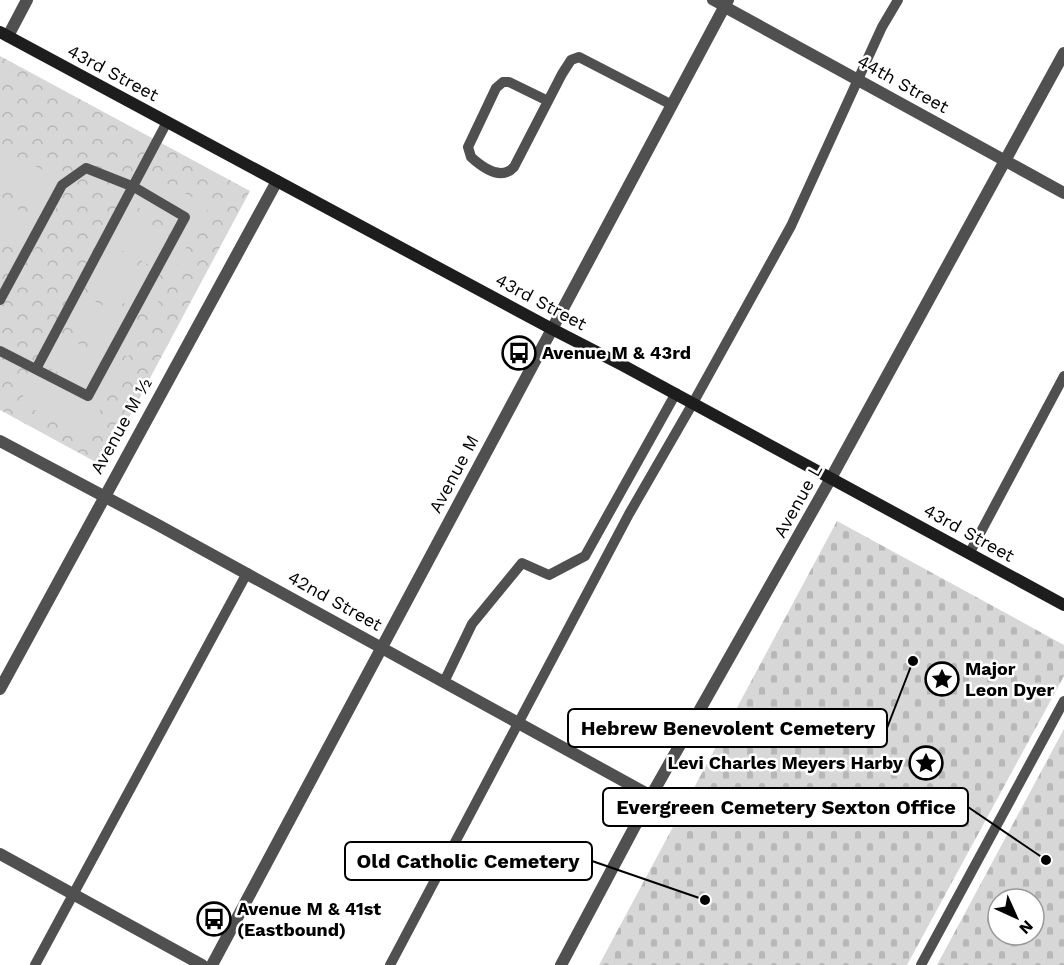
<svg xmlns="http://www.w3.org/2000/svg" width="1064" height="965" viewBox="0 0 1064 965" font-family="'Work Sans',sans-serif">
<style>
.cemetery{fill:url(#cemetery-stones);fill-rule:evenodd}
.park{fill:url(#park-crowns)}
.pitch{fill:#d7d7d7}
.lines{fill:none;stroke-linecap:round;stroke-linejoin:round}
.lane{stroke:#505050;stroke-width:10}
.street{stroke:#505050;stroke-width:12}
.secondary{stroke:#1d1d1d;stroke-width:12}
.labels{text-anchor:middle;stroke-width:5;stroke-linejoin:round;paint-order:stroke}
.street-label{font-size:18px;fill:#000;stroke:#fff}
.poi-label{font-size:18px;font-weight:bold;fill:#000;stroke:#fff;text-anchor:start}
.leader{fill:none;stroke:#000;stroke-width:2}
.callout-dot{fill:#000;stroke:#fff;stroke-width:2}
.callout{fill:#fff;stroke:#000;stroke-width:2}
.callout-label{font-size:20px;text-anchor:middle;font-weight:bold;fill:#000}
</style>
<defs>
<pattern id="cemetery-stones" width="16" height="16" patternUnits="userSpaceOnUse" patternTransform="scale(1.5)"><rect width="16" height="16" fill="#d7d7d7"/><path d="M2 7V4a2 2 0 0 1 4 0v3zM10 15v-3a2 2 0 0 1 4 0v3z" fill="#b7b7b7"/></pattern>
<pattern id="park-crowns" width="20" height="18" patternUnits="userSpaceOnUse" patternTransform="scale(1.5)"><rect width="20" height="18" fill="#d7d7d7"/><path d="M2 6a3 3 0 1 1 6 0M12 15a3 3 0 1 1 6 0" fill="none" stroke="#b7b7b7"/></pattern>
</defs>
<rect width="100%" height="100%" fill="#fff"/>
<!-- cemetery -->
<g class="cemetery">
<polygon points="837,521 1064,645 1064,676 907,965 599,965"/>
<path d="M 1064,729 L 1064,965 L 937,965 ZM 998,899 L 1034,899 L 1034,935 L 998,935 Z"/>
</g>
<!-- park -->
<polygon class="park" points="0,56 250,191 103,466 0,410"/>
<!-- pitch -->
<g class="pitch">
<polygon points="4,150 70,184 52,215 0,187 0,156"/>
<polygon points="143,171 209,206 193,237 128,202"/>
<polygon points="0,200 48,225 31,255 0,239"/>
<polygon points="121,211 187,246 171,277 106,242"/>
<polygon points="100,252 167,287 149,317 85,282"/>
<polygon points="79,293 144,327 128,357 62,322"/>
<polygon points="57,332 123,368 106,398 40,363"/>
<polygon points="35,373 101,408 84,437 20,402"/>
</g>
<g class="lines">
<!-- lane -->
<g class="lane">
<polyline points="712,0 725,7"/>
<path d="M 548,101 L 509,82 L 503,82 L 496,88 L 468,147 L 471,157 C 483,168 501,181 514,167 L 562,74 L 571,60 L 579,57 L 672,105"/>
<polyline points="0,300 62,185 86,168 134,187 185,217 88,396 0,351"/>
<polyline points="36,369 167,122"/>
<polyline points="969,554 1064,376"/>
<polyline points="444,682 472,624 522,563 549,575 585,556 676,393"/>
<polyline points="35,965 247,573"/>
<polyline points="390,965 629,514 693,403 791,226 882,27 898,0"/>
<polyline points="921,965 1064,701"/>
</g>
<!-- street -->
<g class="street">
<polyline points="725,7 1064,193"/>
<polyline points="8,36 27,0"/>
<polyline points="0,441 158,525 651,796"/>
<polyline points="0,689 277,181"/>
<polyline points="0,854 202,965"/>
<polyline points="212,965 728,0"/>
<polyline points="561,965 651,796 831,478 1064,53"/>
</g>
<!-- secondary -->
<polyline class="secondary" points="0,32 552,329 624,366 1064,605"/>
</g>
<!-- icons -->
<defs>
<symbol id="bus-ring" viewBox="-11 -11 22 22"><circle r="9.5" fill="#fff" stroke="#000" stroke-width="1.5"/><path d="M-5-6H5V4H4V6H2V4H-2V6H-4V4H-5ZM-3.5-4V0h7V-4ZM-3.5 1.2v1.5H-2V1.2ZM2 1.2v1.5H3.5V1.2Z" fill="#000"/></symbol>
<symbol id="sight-ring" viewBox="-11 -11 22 22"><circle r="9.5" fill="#fff" stroke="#000" stroke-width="1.5"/><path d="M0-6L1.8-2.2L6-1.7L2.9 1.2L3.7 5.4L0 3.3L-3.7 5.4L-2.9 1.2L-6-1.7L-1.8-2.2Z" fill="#000"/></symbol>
</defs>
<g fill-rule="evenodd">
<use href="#bus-ring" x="500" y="334" width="38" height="38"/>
<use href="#sight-ring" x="923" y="660" width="38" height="38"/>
<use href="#sight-ring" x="907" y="744" width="38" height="38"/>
<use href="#bus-ring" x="195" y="900" width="38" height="38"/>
</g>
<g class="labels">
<!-- street labels -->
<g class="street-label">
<text transform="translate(113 73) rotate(28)" y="6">43rd Street</text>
<text transform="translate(903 84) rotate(29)" y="6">44th Street</text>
<text transform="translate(541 302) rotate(28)" y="6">43rd Street</text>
<text transform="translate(121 426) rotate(-61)" y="6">Avenue M ½</text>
<text transform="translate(454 474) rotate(-62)" y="6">Avenue M</text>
<text transform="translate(798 501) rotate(-61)" y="6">Avenue L</text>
<text transform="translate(969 533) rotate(29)" y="6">43rd Street</text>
<text transform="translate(335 601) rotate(29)" y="6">42nd Street</text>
</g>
<!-- poi labels -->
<g class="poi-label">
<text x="542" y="359">Avenue M &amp; 43rd</text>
<text x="965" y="675">Major<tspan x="965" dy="21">Leon Dyer</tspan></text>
<text x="903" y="769" text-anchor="end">Levi Charles Meyers Harby</text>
<text x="237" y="915">Avenue M &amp; 41st<tspan x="237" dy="21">(Eastbound)</tspan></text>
</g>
</g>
<!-- callouts -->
<path class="leader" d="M913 661L887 728M1046 860L968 807M705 900L592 861"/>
<g class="callout-dot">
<circle cx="913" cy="661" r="6"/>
<circle cx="1046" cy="860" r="6"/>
<circle cx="705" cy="900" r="6"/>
</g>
<g class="callout">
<rect x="568" y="709" width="319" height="38" rx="6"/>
<rect x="603" y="788" width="365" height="38" rx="6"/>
<rect x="345" y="842" width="247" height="38" rx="6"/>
</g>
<g class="callout-label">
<text x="728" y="735">Hebrew Benevolent Cemetery</text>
<text x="786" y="814">Evergreen Cemetery Sexton Office</text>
<text x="468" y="868">Old Catholic Cemetery</text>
</g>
<!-- north arrow -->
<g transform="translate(1016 917) rotate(135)"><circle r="28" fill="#ffffff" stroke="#999999" stroke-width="1.5"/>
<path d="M0-4.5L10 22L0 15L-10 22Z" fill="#000000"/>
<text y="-9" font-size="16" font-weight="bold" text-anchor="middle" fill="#000000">N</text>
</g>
</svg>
